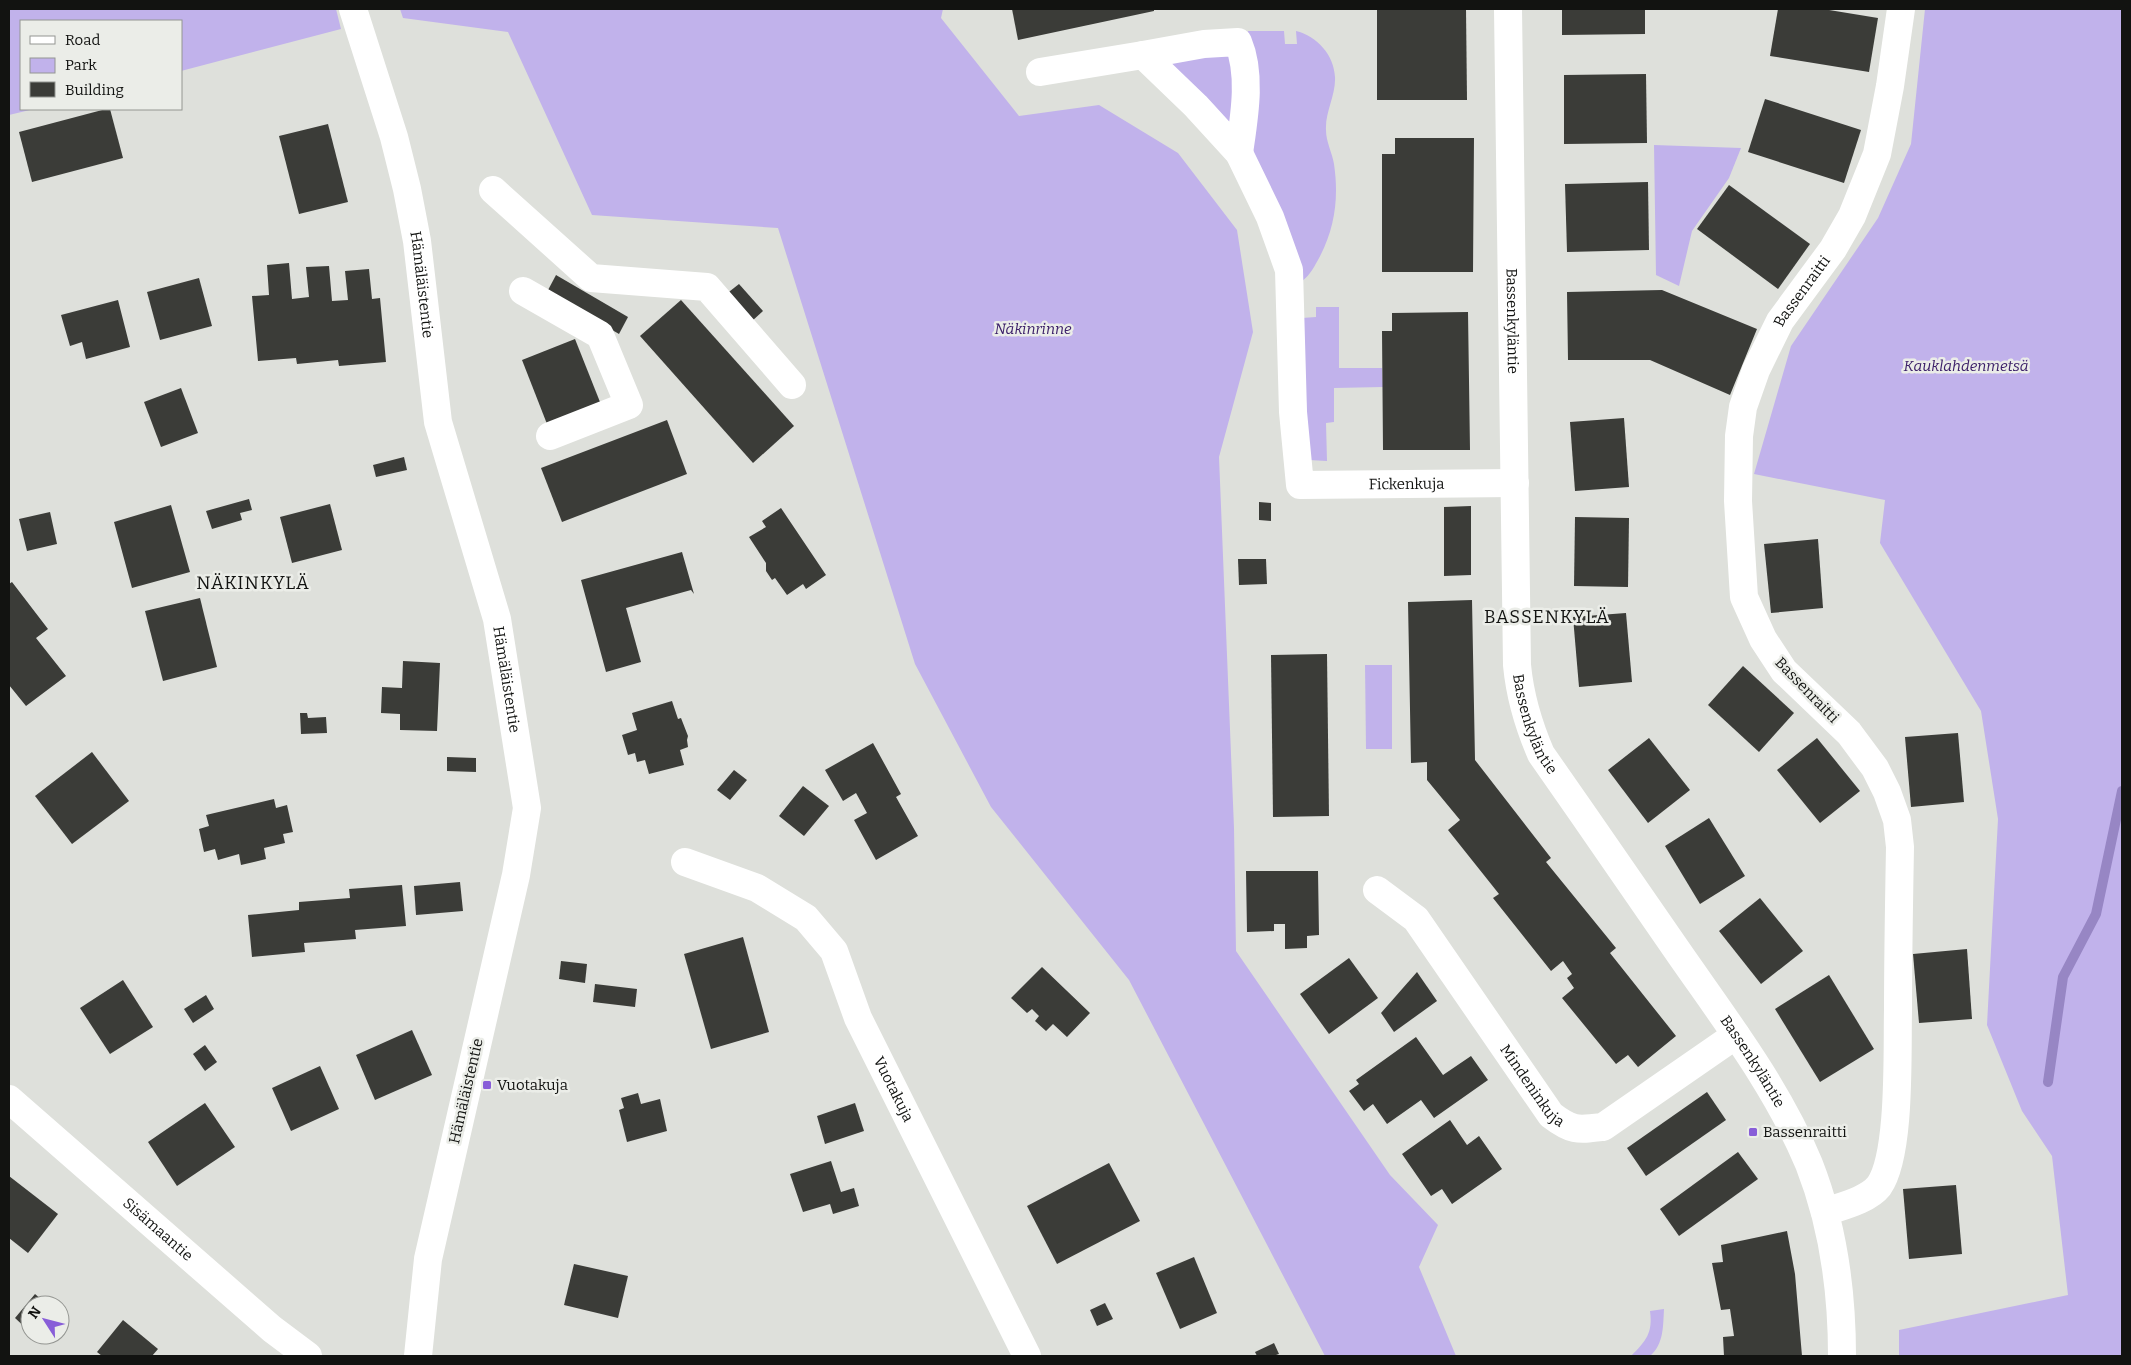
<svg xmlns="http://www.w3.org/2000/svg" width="2131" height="1365" viewBox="0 0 2131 1365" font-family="Bitter,serif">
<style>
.green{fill:#c1b2eb}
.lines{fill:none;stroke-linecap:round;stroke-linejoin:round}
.stream{stroke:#9786c4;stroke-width:10}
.building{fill:#3b3c38}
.minor{stroke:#fff;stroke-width:28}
.poi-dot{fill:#885ed8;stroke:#ebede8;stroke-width:2}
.labels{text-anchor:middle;stroke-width:5;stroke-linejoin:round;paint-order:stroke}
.street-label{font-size:15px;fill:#121311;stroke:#ebede8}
.park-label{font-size:15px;font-style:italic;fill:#3c2069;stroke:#ebede8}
.poi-label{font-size:15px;fill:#121311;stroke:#ebede8;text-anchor:start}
.quarter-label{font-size:18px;letter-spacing:1px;fill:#121311;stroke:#ebede8}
</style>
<rect width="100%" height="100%" fill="#dee0db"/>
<!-- green -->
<g class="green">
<polygon points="9,9 336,9 341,29 181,71 181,21 21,21 21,109 34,109 9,115"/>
<polygon points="400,9 943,9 941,18 1019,116 1099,105 1178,153 1237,230 1253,332 1219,457 1234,828 1236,951 1390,1175 1438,1225 1419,1267 1456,1356 1325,1356 1129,980 991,807 915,664 778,228 592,215 508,32 403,18"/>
<polygon points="1925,9 2122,9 2122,1356 1899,1356 1899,1330 2068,1295 2052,1156 2022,1111 1987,1025 1998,819 1981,711 1880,543 1885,500 1754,474 1791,346 1878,218 1911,144"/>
<path d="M 1248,31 L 1284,31 L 1285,44 L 1297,44 L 1296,31 C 1317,36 1334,55 1335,77 C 1336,95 1325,112 1326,130 C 1326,142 1332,152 1334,164 C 1339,198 1335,229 1318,260 C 1313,269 1308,278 1299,283 L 1251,156 Z"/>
<polygon points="1234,52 1233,121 1228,121 1167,61"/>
<polygon points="1654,145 1741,148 1729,178 1692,231 1679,286 1656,275"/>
<polygon points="1316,307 1339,307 1339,368 1382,368 1383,387 1334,388 1334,422 1326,423 1327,461 1309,460 1302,318 1316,317"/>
<polygon points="1365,665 1392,665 1392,749 1366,749"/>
<path d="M 1664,1309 C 1663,1326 1664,1344 1650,1356 L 1631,1356 C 1646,1341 1653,1333 1650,1311 Z"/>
</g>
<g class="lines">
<!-- stream -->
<polyline class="stream" points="2048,1082 2063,977 2096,914 2122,791"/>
</g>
<!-- building -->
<g class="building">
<polygon points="1012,9 1154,9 1154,11 1018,40"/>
<polygon points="1377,9 1466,9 1467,100 1377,100"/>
<polygon points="1562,9 1645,9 1645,34 1562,35"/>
<polygon points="1778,9 1823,9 1878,18 1869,72 1770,56"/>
<polygon points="1646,74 1647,143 1564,144 1564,75"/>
<polygon points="1765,99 1861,130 1844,183 1748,152"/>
<polygon points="106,109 110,109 123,158 32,182 19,132"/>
<polygon points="328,124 348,202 299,214 279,136"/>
<polygon points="1395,138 1474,138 1473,272 1382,272 1382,154 1395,154"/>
<polygon points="1648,182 1649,250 1567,252 1565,184"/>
<polygon points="1729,185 1810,244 1778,289 1697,229"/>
<polygon points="289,263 292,299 309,297 306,267 329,266 332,301 348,300 345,271 369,269 372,299 380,298 386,362 339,366 338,360 297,364 296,358 258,361 252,296 269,295 267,265"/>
<polygon points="556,275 628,317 619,334 547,292"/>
<polygon points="199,278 212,326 160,340 147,292"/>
<polygon points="739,284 763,311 751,322 725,295"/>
<polygon points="1662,290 1757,329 1730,395 1650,360 1568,360 1567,292"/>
<polygon points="118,300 130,347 86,359 82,342 70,346 61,315"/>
<polygon points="681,300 794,426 753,463 640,336"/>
<polygon points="1468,312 1470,450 1383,450 1382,331 1392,331 1392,313"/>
<polygon points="575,339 600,402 547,424 522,360"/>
<polygon points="181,388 198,433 161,447 144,402"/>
<polygon points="1624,418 1629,487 1575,491 1570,422"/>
<polygon points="667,420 687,474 562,522 541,468"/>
<polygon points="404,457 407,470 376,477 373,465"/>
<polygon points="249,499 252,510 240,513 242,520 212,529 206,511"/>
<polygon points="1259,502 1271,503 1271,521 1259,520"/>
<polygon points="330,504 342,550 292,563 280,517"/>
<polygon points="171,505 190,572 132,588 114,522"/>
<polygon points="1471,506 1471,575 1444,576 1444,507"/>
<polygon points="781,508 826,575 806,589 803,584 787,595 775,578 772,580 766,571 766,563 749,537 766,527 762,521"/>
<polygon points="50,512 57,544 27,551 19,519"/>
<polygon points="1575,517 1629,518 1628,587 1574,586"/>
<polygon points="1818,539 1823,608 1771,613 1764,544"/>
<polygon points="682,552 694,594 691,590 626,608 641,662 606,672 581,580"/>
<polygon points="1238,559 1266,559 1267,584 1239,585"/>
<polygon points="12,582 48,629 36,638 66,676 26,706 9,685 9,584"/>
<polygon points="200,598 217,667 163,681 145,611"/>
<polygon points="1472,600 1475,760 1551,858 1546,862 1616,948 1610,953 1676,1036 1638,1067 1628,1055 1616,1064 1562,998 1574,988 1567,978 1572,974 1563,961 1551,971 1493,898 1499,894 1448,830 1460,820 1427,780 1427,762 1411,763 1408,602"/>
<polygon points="1626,613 1632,682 1579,687 1573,617"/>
<polygon points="1327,654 1329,816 1273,817 1271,655"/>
<polygon points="403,661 440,663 437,731 400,730 400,714 381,713 382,687 402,688"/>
<polygon points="1743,666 1794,713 1759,752 1708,705"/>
<polygon points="672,701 678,719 681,718 688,736 687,740 688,747 680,750 684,765 649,774 645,760 637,762 635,753 628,755 622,735 637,730 632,713"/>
<polygon points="300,713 307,713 308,718 326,717 327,733 301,734"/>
<polygon points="1958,733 1964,802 1911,807 1905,737"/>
<polygon points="1649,738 1690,790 1648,823 1608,770"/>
<polygon points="1817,738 1860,791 1820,823 1777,770"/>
<polygon points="873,743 901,794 896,797 918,836 876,860 854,820 867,813 856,793 843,801 825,770"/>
<polygon points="92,752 129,801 72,844 35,796"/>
<polygon points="447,757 476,758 476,772 447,771"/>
<polygon points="734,770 747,780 730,800 717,790"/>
<polygon points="803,786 829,806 804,836 779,816"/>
<polygon points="274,799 276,808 287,805 293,832 283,834 285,843 264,848 266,859 241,865 239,854 218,860 215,849 204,852 199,829 209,826 206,815"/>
<polygon points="1709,818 1745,876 1700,904 1665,846"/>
<polygon points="1246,871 1318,871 1319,935 1307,936 1307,948 1285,949 1285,924 1274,924 1274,931 1247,932"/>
<polygon points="460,882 463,911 416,915 414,886"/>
<polygon points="402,885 406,926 355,930 356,939 304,943 305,952 252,957 248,915 299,910 299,902 350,898 349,889"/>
<polygon points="1760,898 1803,951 1761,984 1719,931"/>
<polygon points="743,937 769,1032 711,1049 684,954"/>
<polygon points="1967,949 1972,1019 1919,1023 1913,954"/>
<polygon points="1349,958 1378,998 1329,1034 1300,994"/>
<polygon points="561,961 587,964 585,983 559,979"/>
<polygon points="1042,967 1090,1013 1067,1037 1053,1024 1046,1031 1035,1021 1039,1016 1032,1009 1027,1013 1011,998"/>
<polygon points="1417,972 1437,1001 1394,1032 1381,1013"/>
<polygon points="1829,975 1874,1049 1820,1082 1775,1009"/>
<polygon points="123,980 153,1027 110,1054 80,1008"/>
<polygon points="595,984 637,989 635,1007 593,1002"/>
<polygon points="206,995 214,1009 193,1023 184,1009"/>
<polygon points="412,1030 432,1075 375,1100 356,1055"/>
<polygon points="1416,1037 1443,1075 1471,1056 1488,1080 1434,1118 1421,1100 1387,1124 1373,1104 1364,1111 1349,1091 1359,1084 1356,1080"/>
<polygon points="205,1045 217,1062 205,1071 193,1054"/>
<polygon points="320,1066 339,1109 291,1131 272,1088"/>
<polygon points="1707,1092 1726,1120 1646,1176 1627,1148"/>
<polygon points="638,1093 641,1104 660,1099 667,1131 627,1142 619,1110 624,1108 621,1098"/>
<polygon points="205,1103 235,1147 177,1186 148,1142"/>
<polygon points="855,1103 864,1131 825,1144 817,1116"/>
<polygon points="1450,1120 1467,1145 1479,1136 1502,1169 1452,1204 1442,1189 1431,1196 1402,1154"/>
<polygon points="1738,1152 1758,1179 1679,1236 1660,1209"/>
<polygon points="831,1161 841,1192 854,1188 859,1206 833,1214 830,1204 803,1212 790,1174"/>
<polygon points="1109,1163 1140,1221 1057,1264 1027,1206"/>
<polygon points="9,1176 58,1214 28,1253 9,1238"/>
<polygon points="1956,1185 1962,1254 1909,1259 1903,1189"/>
<polygon points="1787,1231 1795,1274 1802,1356 1724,1356 1723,1337 1734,1336 1730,1309 1721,1310 1712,1263 1723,1262 1721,1245"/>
<polygon points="1194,1257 1217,1313 1180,1329 1156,1273"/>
<polygon points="574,1264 628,1276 618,1318 564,1305"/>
<polygon points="35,1294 48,1305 30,1305 30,1332 15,1318"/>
<polygon points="1105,1303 1113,1319 1097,1326 1090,1310"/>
<polygon points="123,1320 158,1349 152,1356 102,1356 97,1352"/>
<polygon points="1274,1343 1279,1354 1273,1356 1257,1356 1255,1352"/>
</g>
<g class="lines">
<!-- minor -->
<g class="minor">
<path id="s1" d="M 353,9 L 394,137 L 407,189 L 417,241 L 438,422 L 497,619 L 527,808 L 516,875 L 428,1259 L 418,1356"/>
<path id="s2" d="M 1508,9 L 1517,665 C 1520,697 1528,724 1541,754 C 1588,821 1634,888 1681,956 C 1727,1022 1778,1089 1809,1164 C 1833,1225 1842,1291 1842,1356"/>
<path d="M 1143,55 L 1204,44 L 1238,42 C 1252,75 1244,118 1239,153"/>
<path id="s3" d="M 1040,72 L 1143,55 L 1196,106 L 1239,153 L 1270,217 L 1289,270 L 1293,412 L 1300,485 L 1515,483"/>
<polyline points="493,190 591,278 707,287 792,385"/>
<polyline points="523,291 600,335 629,405 550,436"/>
<path id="s4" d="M 685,862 L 757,888 L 806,918 L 834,951 L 858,1018 L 1027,1356"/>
<path id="s5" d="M 1377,890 L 1416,919 L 1551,1115 C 1572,1131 1577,1130 1603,1127 L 1736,1035"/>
<path id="s6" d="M 9,1099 L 272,1329 L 308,1356"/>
<path id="s7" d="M 1825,1212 C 1842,1206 1868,1200 1879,1186 C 1901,1155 1897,1050 1898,1010 C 1898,956 1899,902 1900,847 L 1897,820 L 1887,792 L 1875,768 L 1849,733 L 1784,671 L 1763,639 L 1744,597 L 1738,501 L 1739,436 L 1743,407 L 1756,370 L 1780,321 L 1833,249 L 1852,216 L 1877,154 L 1890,86 L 1901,9"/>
</g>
</g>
<!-- markers -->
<g class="poi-dot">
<rect x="482" y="1080" width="10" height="10" rx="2.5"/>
<rect x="1748" y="1127" width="10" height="10" rx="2.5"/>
</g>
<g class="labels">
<!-- street labels -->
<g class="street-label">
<text dy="5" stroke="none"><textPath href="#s1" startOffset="285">Hämäläistentie</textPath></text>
<text dy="5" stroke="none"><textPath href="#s7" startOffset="1025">Bassenraitti</textPath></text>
<text dy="5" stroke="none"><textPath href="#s2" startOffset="312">Bassenkyläntie</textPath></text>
<text dy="5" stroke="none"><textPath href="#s3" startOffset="691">Fickenkuja</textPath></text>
<text dy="5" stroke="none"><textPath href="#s1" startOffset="690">Hämäläistentie</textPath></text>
<text transform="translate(1807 690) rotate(46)" y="5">Bassenraitti</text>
<text dy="5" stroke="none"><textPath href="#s2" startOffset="718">Bassenkyläntie</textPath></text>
<text dy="5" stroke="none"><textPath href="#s2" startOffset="1122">Bassenkyläntie</textPath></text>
<text dy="5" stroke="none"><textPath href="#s5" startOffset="252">Mindeninkuja</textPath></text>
<text dy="5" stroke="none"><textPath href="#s4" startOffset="328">Vuotakuja</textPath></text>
<text transform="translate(466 1091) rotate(-77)" y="5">Hämäläistentie</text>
<text dy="5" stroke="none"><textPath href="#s6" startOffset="198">Sisämaantie</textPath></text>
</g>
<!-- park labels -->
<g class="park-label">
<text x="1033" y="334">Näkinrinne</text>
<text x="1966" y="371">Kauklahdenmetsä</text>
</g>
<!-- poi labels -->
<g class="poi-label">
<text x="497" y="1090">Vuotakuja</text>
<text x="1763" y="1137">Bassenraitti</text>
</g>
<!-- quarter labels -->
<g class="quarter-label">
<text x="253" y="589">NÄKINKYLÄ</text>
<text x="1547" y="623">BASSENKYLÄ</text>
</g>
</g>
<!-- border -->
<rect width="2131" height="1365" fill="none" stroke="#121311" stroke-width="20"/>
<!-- legend -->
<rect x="20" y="20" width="162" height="90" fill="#ebede8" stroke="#949692"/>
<rect x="30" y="36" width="25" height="8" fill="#ffffff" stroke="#949692"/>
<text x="65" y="45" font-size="15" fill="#121311">Road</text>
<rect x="30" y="58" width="25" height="15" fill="#c1b2eb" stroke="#949692"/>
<text x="65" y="70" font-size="15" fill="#121311">Park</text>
<rect x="30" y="82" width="25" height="15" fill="#3b3c38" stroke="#949692"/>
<text x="65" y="95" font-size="15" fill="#121311">Building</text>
<!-- north arrow -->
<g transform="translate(45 1320) rotate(306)"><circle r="24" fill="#ebede8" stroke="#949692"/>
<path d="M0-4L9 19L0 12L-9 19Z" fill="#885ed8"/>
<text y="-8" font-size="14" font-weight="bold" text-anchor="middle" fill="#121311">N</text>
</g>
</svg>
